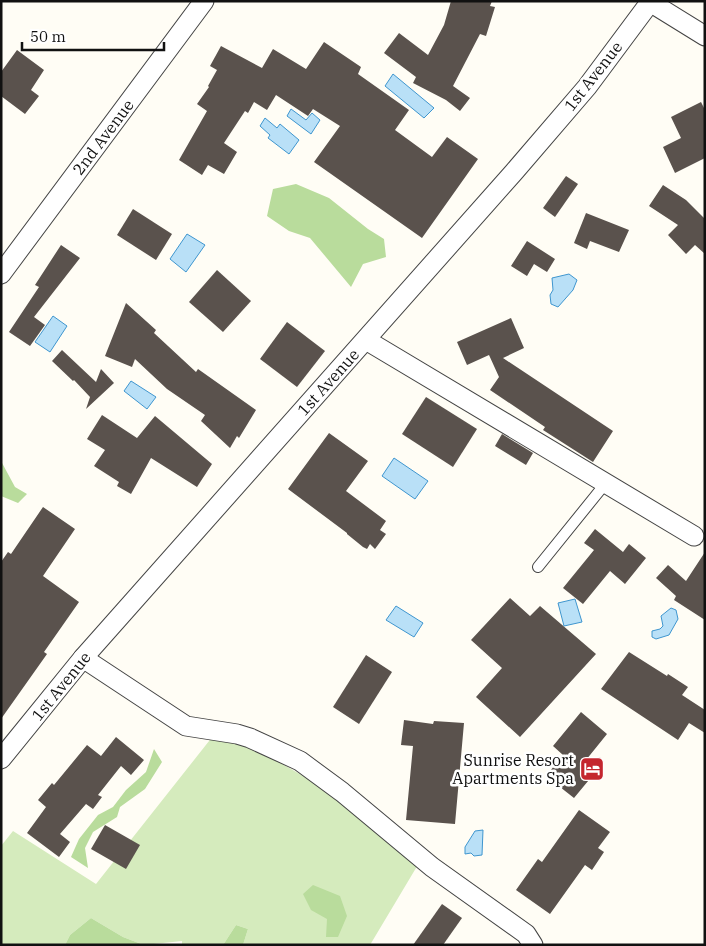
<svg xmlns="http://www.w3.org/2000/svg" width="706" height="946" viewBox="0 0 706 946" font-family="'IBM Plex Serif',serif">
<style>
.green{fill:#d5ebbd}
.forest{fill:#b9dc9c}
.water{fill:#b9e0f7;stroke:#3f96cf}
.building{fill:#5a524d}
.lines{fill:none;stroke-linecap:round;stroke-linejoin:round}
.lane-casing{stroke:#444;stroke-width:12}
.street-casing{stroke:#444;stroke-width:21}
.lane{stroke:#fff;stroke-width:10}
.street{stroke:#fff;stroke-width:19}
.labels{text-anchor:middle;stroke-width:5;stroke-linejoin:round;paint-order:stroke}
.street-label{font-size:16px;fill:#111;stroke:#fff}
.poi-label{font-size:16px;fill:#111;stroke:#fff;text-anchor:end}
</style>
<rect width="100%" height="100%" fill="#fffdf5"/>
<!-- green -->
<polygon class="green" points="213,736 242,741 333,793 419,863 370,945 243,945 248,929 236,925 223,945 182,945 182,941 144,945 123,937 91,918 70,935 65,945 1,945 1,846 13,831 96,884"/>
<!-- forest -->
<g class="forest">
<polygon points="296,184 329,198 368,229 384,239 386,257 363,264 351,287 310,238 289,231 267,216 273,189"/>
<polygon points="1,461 15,487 27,494 18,503 1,496"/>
<polygon points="154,749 162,762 145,789 120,807 117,817 93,832 85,848 88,868 71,857 79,839 98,815 113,807 126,790 146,772"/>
<polygon points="313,885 340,896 347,916 338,937 326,937 327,919 311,910 303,894"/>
<polygon points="91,918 123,937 144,945 65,945 70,935"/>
<polygon points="236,925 248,929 243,945 223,945"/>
</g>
<!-- water -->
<g class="water">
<polygon points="393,74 434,108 424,118 385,86"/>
<polygon points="291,109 306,120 312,113 320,120 311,134 287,116"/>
<polygon points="265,118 277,128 280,124 299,140 289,154 268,138 270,135 260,126"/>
<polygon points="187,234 205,245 186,272 170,259"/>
<polygon points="569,274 577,280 573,290 558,307 551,304 550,295 553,290 552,278"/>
<polygon points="53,316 67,326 50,352 35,342"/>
<polygon points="131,381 156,397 147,409 124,391"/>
<polygon points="394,458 428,481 415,499 382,476"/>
<polygon points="575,599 582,622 564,626 558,603"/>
<polygon points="396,606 423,623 414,637 386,620"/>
<polygon points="671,608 676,610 678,619 669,635 656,639 652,637 652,631 660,629 663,626 661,616"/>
<polygon points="483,830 482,855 474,856 471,853 465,854 465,847 475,831"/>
</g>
<!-- building -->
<g class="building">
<polygon points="451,1 492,1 490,6 495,7 486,36 480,34 453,86 470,98 460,111 446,100 413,83 416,77 384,53 399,33 428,55 444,25"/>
<polygon points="324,42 361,67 358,74 409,110 395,130 432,157 447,137 478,159 422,238 314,162 340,126 313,109 308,116 276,95 267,110 254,102 248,113 245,111 224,143 237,152 224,174 208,165 202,175 179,160 207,111 197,104 209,87 208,86 217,70 210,66 221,46 262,68 273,49 306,69"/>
<polygon points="17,50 44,70 31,90 39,96 25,114 1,96 1,72"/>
<polygon points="701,102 705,110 705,158 675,173 663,147 681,138 671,117"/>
<polygon points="566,176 578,184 555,217 543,208"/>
<polygon points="663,185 686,200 705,219 705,254 695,245 686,254 668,235 678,225 649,206"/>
<polygon points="133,209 172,234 156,260 117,235"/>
<polygon points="586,213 629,230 619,252 590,241 587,249 574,243"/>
<polygon points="527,241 555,259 547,272 534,264 527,276 511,266"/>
<polygon points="61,245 80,258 34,317 45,325 30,346 9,332 39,287 35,285"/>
<polygon points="217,270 251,301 223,332 189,302"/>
<polygon points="126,303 156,330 154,333 196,372 198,369 256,410 239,438 237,436 230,448 201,421 205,415 167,389 135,359 132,367 105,356"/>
<polygon points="511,318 524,348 503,358 613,431 593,462 543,430 545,427 490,390 499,377 489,355 467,365 457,342"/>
<polygon points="287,322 325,351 297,387 260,359"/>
<polygon points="62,350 96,382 101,369 114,383 86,409 90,397 74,380 73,381 52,361"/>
<polygon points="426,397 477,429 453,467 402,434"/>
<polygon points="102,415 137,438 155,416 212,464 197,487 151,458 131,494 117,486 119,482 94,466 105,450 87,439"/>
<polygon points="329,433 368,461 346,491 386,521 380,530 386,534 375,549 370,544 367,549 363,547 347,534 347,533 288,489"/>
<polygon points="502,434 533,453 526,465 495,446"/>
<polygon points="43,507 75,529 43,576 79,602 44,652 47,654 1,719 1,562 8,552 11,554"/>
<polygon points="595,529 623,552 629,544 646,558 625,584 610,571 583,604 563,588 594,550 584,543"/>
<polygon points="705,552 705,620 674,600 676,596 656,578 668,565 686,581"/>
<polygon points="510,598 530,616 540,606 596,654 520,737 476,697 502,668 471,640"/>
<polygon points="629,652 667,676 668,674 688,687 682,695 705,710 705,733 689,723 678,740 601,689"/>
<polygon points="366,655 392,672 359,724 333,707"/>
<polygon points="581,712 607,734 586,760 598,769 574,798 546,776 563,755 553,746"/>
<polygon points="404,720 433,724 434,721 464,723 455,824 406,820 413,746 401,745"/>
<polygon points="116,737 144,760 131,775 121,766 98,795 102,797 93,809 86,804 60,834 70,842 59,857 27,833 46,807 38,800 52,783 54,785 87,745 101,756"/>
<polygon points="579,810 610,832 598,848 604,852 592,870 585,865 550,914 516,890 538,859 542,862"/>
<polygon points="105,825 140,845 126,869 91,849"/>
<polygon points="442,904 462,918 443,945 413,945"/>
</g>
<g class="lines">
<defs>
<polyline id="lane" points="538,567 605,484"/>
<g id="street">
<polyline points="650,2 705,36"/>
<polyline points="1,274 204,1"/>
<polyline points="366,340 694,536"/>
<polyline points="83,658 186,726 237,734 250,738 300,761 342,792 432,867 526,934 533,945"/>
<polyline points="1,759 83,658 514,172 587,87 651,1"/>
</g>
</defs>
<!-- lane casing -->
<use href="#lane" class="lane-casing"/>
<!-- street casing -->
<use href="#street" class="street-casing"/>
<!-- lane -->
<use href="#lane" class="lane"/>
<!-- street -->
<use href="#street" class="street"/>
</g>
<!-- icons -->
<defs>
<symbol id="hotel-square" viewBox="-11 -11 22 22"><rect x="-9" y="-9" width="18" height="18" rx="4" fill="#c4262e" stroke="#fff"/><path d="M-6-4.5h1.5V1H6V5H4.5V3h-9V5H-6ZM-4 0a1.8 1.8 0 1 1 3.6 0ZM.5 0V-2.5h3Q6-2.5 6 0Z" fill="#fff"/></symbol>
</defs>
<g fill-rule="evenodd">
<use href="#hotel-square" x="578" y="755" width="28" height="28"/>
</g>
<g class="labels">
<!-- street labels -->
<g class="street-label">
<text transform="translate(593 76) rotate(-52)" y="6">1st Avenue</text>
<text transform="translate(103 137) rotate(-53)" y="6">2nd Avenue</text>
<text transform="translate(328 382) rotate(-48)" y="6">1st Avenue</text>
<text transform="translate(61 686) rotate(-51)" y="6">1st Avenue</text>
</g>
<!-- poi labels -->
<g class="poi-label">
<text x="574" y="766">Sunrise Resort<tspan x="574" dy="18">Apartments Spa</tspan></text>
</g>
</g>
<!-- border -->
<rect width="706" height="946" fill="none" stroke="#111111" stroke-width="5"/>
<!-- scale -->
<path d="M22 42v8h142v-8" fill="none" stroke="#111111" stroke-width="2.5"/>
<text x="30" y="42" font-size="15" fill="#111111" stroke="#ffffff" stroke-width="4" paint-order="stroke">50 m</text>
</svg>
